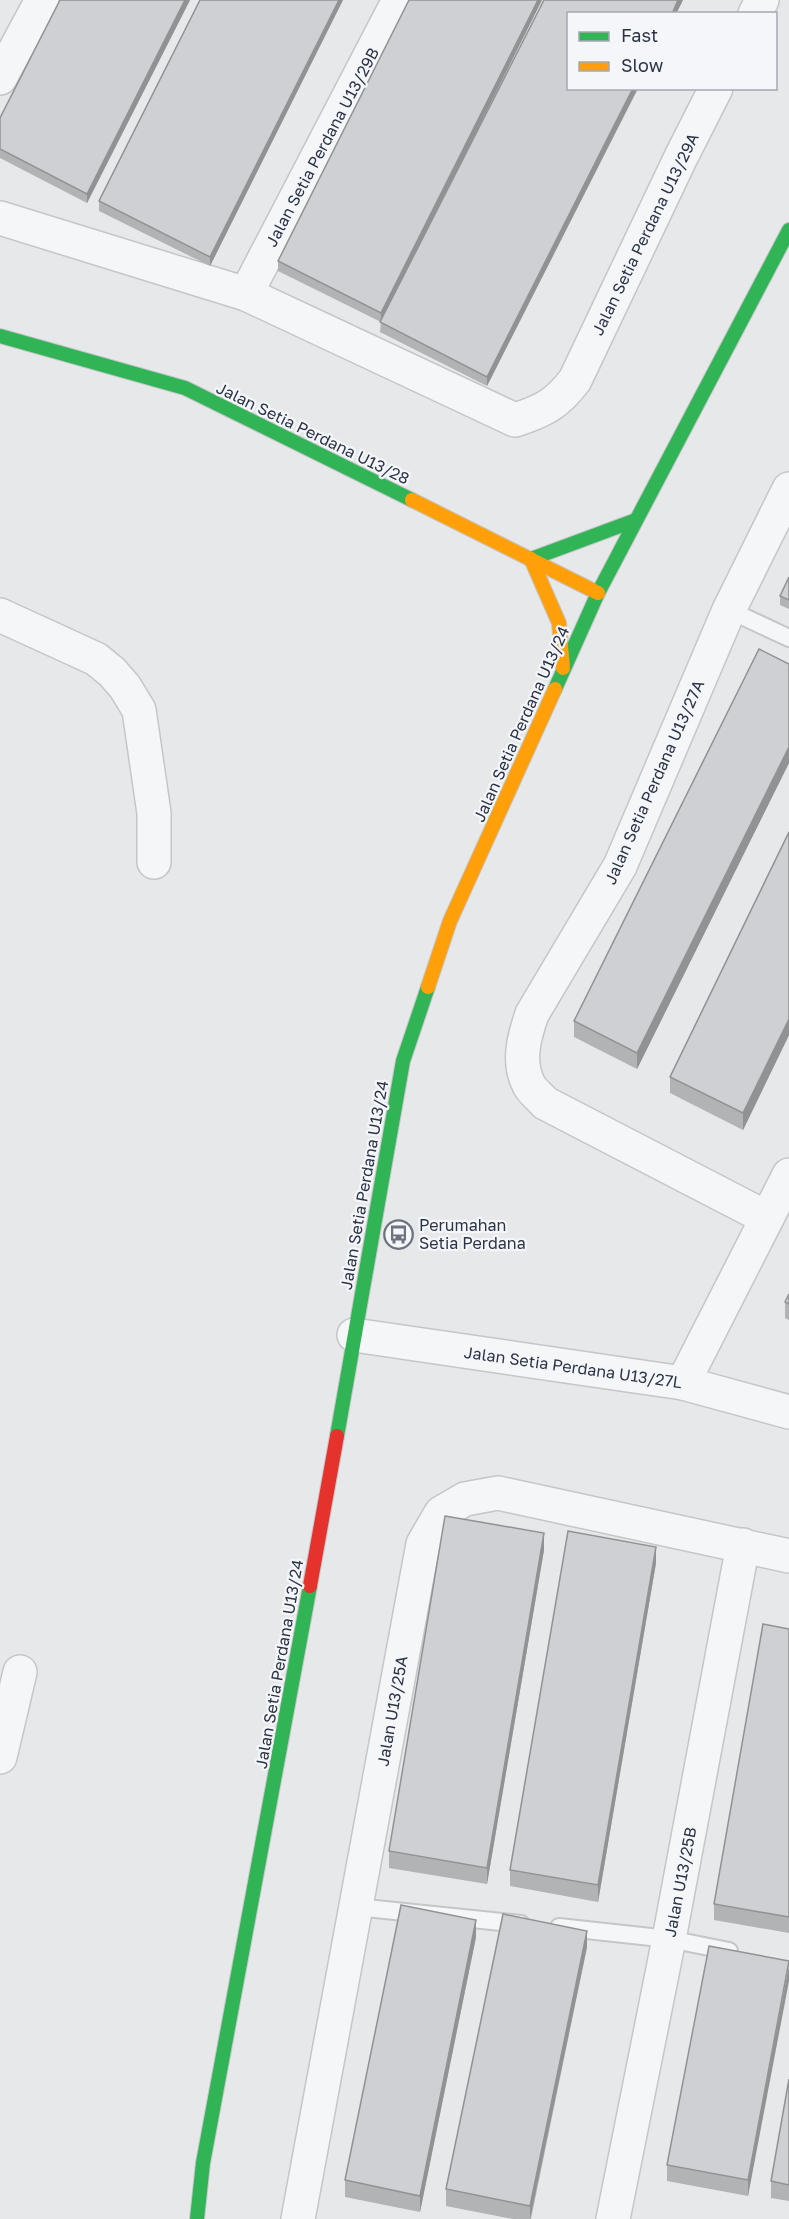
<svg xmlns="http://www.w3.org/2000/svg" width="789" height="2219" viewBox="0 0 789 2219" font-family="'Golos Text',sans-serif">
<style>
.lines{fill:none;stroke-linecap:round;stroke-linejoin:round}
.lane-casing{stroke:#c4c6c8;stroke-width:20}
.street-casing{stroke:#c4c6c8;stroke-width:36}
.fast-casing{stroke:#c4c6c8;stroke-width:16}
.slow-casing{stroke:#c4c6c8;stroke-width:16}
.jam-casing{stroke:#c4c6c8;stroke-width:16}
.lane{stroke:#f5f6f7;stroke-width:16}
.street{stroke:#f5f6f7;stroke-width:33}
.fast{stroke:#30b455;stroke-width:14}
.slow{stroke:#ff9f0a;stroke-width:14}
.jam{stroke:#e5322d;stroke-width:14}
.wall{fill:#b1b3b5}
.shaded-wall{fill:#909294}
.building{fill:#ced0d3;stroke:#909294;stroke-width:1.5}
.labels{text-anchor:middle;stroke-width:4.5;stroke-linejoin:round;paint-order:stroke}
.street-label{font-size:16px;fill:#2b3445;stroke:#f4f6f9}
.poi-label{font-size:16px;fill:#2b3445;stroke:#f4f6f9;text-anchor:start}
</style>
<rect width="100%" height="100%" fill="#e6e8ea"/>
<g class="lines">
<defs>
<g id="lane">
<polyline points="729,610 789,638"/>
<polyline points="356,1907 521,1924"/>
<polyline points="559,1927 669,1939 729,1951"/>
</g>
<g id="street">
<polyline points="755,14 762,0"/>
<polyline points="0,78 42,0"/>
<path d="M 0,218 L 246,294 L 515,420 C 543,411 557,404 575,380 L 681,157 L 716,88"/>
<polyline points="246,294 399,0"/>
<polyline points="0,615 96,659 112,672 125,687 139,710 154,813 154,862"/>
<path d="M 767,1218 L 545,1103 C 540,1097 532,1091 529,1085 C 517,1062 524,1037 532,1014 L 620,866 L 729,610 L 789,489"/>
<polyline points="354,1335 683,1383 789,1412"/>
<polyline points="683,1383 789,1175"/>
<polyline points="0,1757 20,1672"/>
<polyline points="298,2219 423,1544 441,1513 465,1499 498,1493 789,1556"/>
<polyline points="613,2219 669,1939 743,1545"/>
</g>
<g id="fast">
<polyline points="0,336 185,388 412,500"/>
<polyline points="531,559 636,520"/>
<polyline points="555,689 598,593 789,230"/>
<polyline points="337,1436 403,1061 428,987"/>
<polyline points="197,2219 203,2163 310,1586"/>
</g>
<g id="slow">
<polyline points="412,500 598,593"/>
<polyline points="531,559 559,623 563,668"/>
<polyline points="428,987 450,921 555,689"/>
</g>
<polyline id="jam" points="310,1586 337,1436"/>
</defs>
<!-- lane casing -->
<use href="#lane" class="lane-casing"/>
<!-- street casing -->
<use href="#street" class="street-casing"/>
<!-- fast casing -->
<use href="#fast" class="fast-casing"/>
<!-- slow casing -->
<use href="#slow" class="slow-casing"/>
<!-- jam casing -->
<use href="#jam" class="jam-casing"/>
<!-- lane -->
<use href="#lane" class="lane"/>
<!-- street -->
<use href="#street" class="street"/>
<!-- fast -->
<use href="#fast" class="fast"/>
<!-- slow -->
<use href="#slow" class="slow"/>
<!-- jam -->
<use href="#jam" class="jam"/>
</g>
<!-- wall -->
<g class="wall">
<polygon points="190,0 87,203 0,158 0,118"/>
<polygon points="200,0 343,0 210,266 99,211 99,201"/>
<polygon points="542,0 429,226 544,0 683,0 487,386 380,332 381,322 278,271 278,261"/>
<polygon points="789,577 789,609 780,605 780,596"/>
<polygon points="789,664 789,763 637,1069 574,1037 574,1021"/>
<polygon points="789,832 789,1035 743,1130 670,1093 670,1077"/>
<polygon points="789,1294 789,1320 785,1318 785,1302"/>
<polygon points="544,1550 487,1884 389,1868 389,1851"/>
<polygon points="656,1563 598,1902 510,1886 510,1870"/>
<polygon points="789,1629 789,1933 714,1920 714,1904"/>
<polygon points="476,1937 420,2212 345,2197 345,2180"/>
<polygon points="587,1947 531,2219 513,2219 446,2206 446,2189"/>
<polygon points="789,1961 748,2196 667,2181 667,2165"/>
<polygon points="789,2079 789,2201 771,2198 771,2181"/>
</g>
<!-- shaded-wall -->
<g class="shaded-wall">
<polygon points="185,0 190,0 87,203 87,194"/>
<polygon points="339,0 343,0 210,266 210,257"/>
<polygon points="538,0 542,0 381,323 381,313"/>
<polygon points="678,0 683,0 676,14 672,14"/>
<polygon points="633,88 638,88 487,386 487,377"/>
<polygon points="789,747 789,763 637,1069 637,1053"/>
<polygon points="789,1019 789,1035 743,1130 743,1113"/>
<polygon points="544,1533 544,1550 487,1884 487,1868"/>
<polygon points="656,1547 656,1563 598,1902 598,1885"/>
<polygon points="476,1920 476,1937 420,2212 420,2196"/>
<polygon points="587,1931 587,1947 530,2219 530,2206"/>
<polygon points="789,1965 789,1981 748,2196 748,2180"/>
</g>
<!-- building -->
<g class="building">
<polygon points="60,0 185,0 87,194 0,149 0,118"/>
<polygon points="200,0 339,0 210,257 99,201"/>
<polygon points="409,0 538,0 381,313 278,261"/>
<polygon points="544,0 678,0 672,14 568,14 568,88 633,88 487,377 380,322"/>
<polygon points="789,577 789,600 780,596"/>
<polygon points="759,649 789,664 789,747 637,1053 574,1021"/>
<polygon points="789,832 789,1019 743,1113 670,1077"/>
<polygon points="789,1294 789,1304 785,1302"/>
<polygon points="445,1516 544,1533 487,1868 389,1851"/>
<polygon points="568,1531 656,1547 598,1885 510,1870"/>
<polygon points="763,1624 789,1629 789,1917 714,1904"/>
<polygon points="401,1905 476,1920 420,2196 345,2180"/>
<polygon points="503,1914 587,1931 530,2206 446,2189"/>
<polygon points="709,1946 789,1961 748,2180 667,2165"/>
<polygon points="789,2079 789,2185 771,2181"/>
</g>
<!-- icons -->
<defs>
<symbol id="bus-ring" viewBox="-11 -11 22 22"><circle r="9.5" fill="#f4f6f9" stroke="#6c737f" stroke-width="1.5"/><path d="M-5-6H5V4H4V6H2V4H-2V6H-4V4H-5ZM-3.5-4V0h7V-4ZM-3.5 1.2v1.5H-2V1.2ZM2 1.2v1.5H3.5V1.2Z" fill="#6c737f"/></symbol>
</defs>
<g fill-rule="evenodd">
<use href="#bus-ring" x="382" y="1218" width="33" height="33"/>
</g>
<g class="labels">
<!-- street labels -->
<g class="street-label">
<text transform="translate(322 147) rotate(-62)" y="6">Jalan Setia Perdana U13/29B</text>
<text transform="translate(645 234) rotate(-64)" y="6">Jalan Setia Perdana U13/29A</text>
<text transform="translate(313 433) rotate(26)" y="6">Jalan Setia Perdana U13/28</text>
<text transform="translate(521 724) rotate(-66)" y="6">Jalan Setia Perdana U13/24</text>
<text transform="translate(654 782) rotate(-66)" y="6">Jalan Setia Perdana U13/27A</text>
<text transform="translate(364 1185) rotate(-80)" y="6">Jalan Setia Perdana U13/24</text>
<text transform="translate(573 1367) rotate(8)" y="6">Jalan Setia Perdana U13/27L</text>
<text transform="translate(279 1664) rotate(-80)" y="6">Jalan Setia Perdana U13/24</text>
<text transform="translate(392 1711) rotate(-80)" y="6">Jalan U13/25A</text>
<text transform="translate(680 1882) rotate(-79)" y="6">Jalan U13/25B</text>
</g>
<!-- poi labels -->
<g class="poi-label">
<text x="419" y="1231">Perumahan<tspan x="419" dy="18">Setia Perdana</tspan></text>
</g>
</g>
<!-- legend -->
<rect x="567" y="12" width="210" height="78" fill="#f4f6f9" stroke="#a4a8b1" stroke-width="1.5"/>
<rect x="579" y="32" width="30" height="9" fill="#30b455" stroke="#a4a8b1" stroke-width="1.5"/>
<text x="621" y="42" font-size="18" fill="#2b3445">Fast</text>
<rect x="579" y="62" width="30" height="9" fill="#ff9f0a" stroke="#a4a8b1" stroke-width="1.5"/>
<text x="621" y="72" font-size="18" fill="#2b3445">Slow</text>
</svg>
